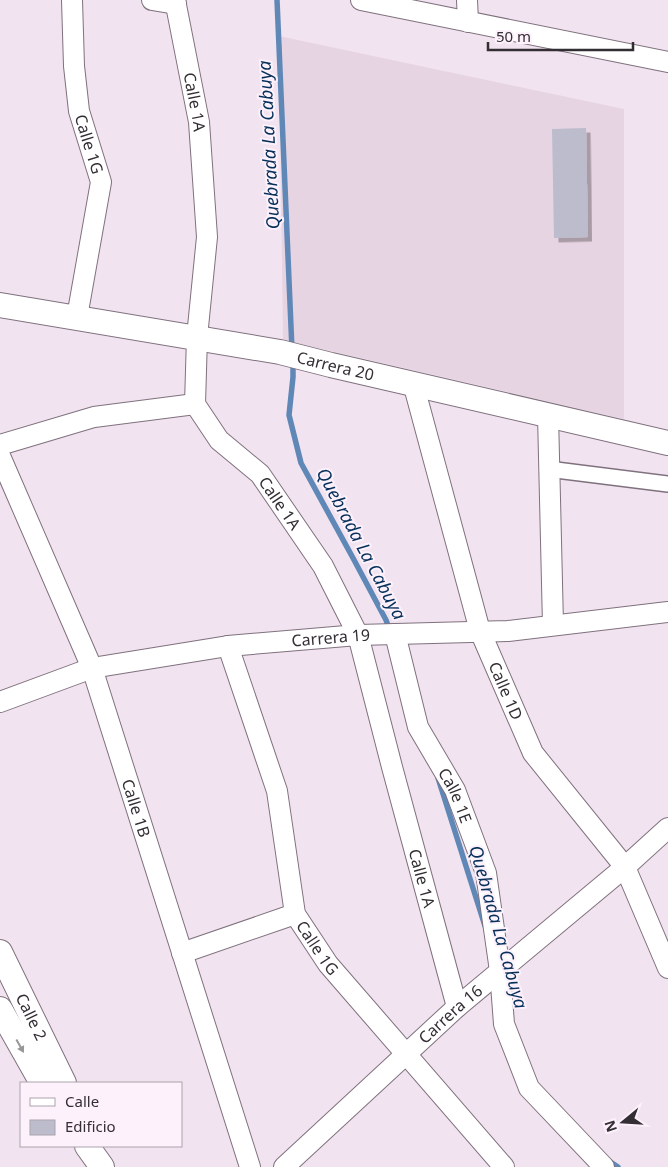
<svg xmlns="http://www.w3.org/2000/svg" width="668" height="1167" viewBox="0 0 668 1167" font-family="'Noto Sans',sans-serif">
<style>
.education{fill:#e7d4e3}
.lines{fill:none;stroke-linecap:round;stroke-linejoin:round}
.stream{stroke:#6088b7;stroke-width:5.5}
.building{fill:#bcbccd;filter:url(#shadow)}
.pedestrian-casing{stroke:#7f717d;stroke-width:18}
.minor-casing{stroke:#7f717d;stroke-width:22}
.tertiary-casing{stroke:#7f717d;stroke-width:26}
.pedestrian{stroke:#fff;stroke-width:15}
.minor{stroke:#fff;stroke-width:20}
.tertiary{stroke:#fff;stroke-width:24}
.oneway{fill:#999699}
.labels{text-anchor:middle;stroke-width:4;stroke-linejoin:round;paint-order:stroke}
.street-label{font-size:16px;fill:#332e33;stroke:#fdf1fc}
.water-label{font-size:18px;font-style:italic;fill:#06305a;stroke:#fdf1fc}
</style>
<defs>
<filter id="shadow"><feDropShadow dx="4.5" dy="4.5" stdDeviation="0" flood-color="#0004"/></filter>
</defs>
<rect width="100%" height="100%" fill="#f2e3f0"/>
<!-- education -->
<polygon class="education" points="279,36 624,109 624,419 283,340"/>
<g class="lines">
<!-- stream -->
<g class="stream">
<polyline points="277,0 292,350"/>
<polyline points="293,362 293,377 289,415 301,463 353,558 386,620 390,631"/>
<polyline points="438,778 485,926"/>
<polyline points="609,1161 618,1167"/>
</g>
</g>
<!-- building -->
<polygon class="building" points="586,128 588,237 554,238 552,129"/>
<g class="lines">
<defs>
<polyline id="pedestrian" points="548,469 668,484"/>
<g id="minor">
<path id="s1" d="M 72,0 L 74,66 L 79,111 L 101,182 L 77,317"/>
<polyline points="152,0 176,4"/>
<path id="s2" d="M 175,0 L 199,122 L 207,237 L 197,337 L 195,404 L 219,440 L 260,474 L 323,566 L 358,635 L 392,767 L 457,1007"/>
<polyline points="361,0 668,62"/>
<polyline points="467,0 468,22"/>
<path id="s3" d="M 413,383 L 480,631 L 533,753 L 625,867 L 668,968"/>
<polyline points="548,415 553,625"/>
<polyline points="0,445 94,417 195,404"/>
<path id="s4" d="M 0,456 L 92,668 L 250,1167"/>
<path id="s5" d="M 395,634 L 418,727 L 455,790 L 486,873 L 500,971 L 504,1024 L 529,1088 L 604,1167"/>
<path id="s6" d="M 228,646 L 277,791 L 295,914 L 328,964 L 504,1167"/>
<path id="s7" d="M 0,702 L 92,668 L 228,646 L 358,635 L 508,631 L 668,612"/>
<polyline points="182,953 295,914"/>
<path id="s8" d="M 284,1167 L 457,1007 L 625,867 L 668,828"/>
</g>
<g id="tertiary">
<path id="s9" d="M 0,305 L 280,352 L 331,365 L 668,443"/>
<path id="s10" d="M 0,952 L 64,1083"/>
<polyline points="0,1009 42,1083"/>
<polyline points="87,1146 102,1167"/>
</g>
</defs>
<!-- pedestrian casing -->
<use href="#pedestrian" class="pedestrian-casing"/>
<!-- minor casing -->
<use href="#minor" class="minor-casing"/>
<!-- tertiary casing -->
<use href="#tertiary" class="tertiary-casing"/>
<!-- pedestrian -->
<use href="#pedestrian" class="pedestrian"/>
<!-- minor -->
<use href="#minor" class="minor"/>
<!-- tertiary -->
<use href="#tertiary" class="tertiary"/>
</g>
<!-- one-way arrows -->
<defs><path id="oneway-solid" d="M-6-.8H1V-3.2L6.5 0L1 3.2V.8H-6Z" transform="scale(1.25)"/></defs>
<use class="oneway" href="#oneway-solid" transform="translate(20 1046) rotate(61)"/>
<g class="labels">
<!-- street labels -->
<g class="street-label">
<text dy="6" stroke="none"><textPath href="#s2" startOffset="104">Calle 1A</textPath></text>
<text dy="6" stroke="none"><textPath href="#s1" startOffset="146">Calle 1G</textPath></text>
<text dy="6" stroke="none"><textPath href="#s9" startOffset="341">Carrera 20</textPath></text>
<text dy="6" stroke="none"><textPath href="#s2" startOffset="539">Calle 1A</textPath></text>
<text dy="6" stroke="none"><textPath href="#s7" startOffset="339">Carrera 19</textPath></text>
<text dy="6" stroke="none"><textPath href="#s3" startOffset="322">Calle 1D</textPath></text>
<text dy="6" stroke="none"><textPath href="#s5" startOffset="174">Calle 1E</textPath></text>
<text dy="6" stroke="none"><textPath href="#s4" startOffset="378">Calle 1B</textPath></text>
<text dy="6" stroke="none"><textPath href="#s2" startOffset="944">Calle 1A</textPath></text>
<text dy="6" stroke="none"><textPath href="#s6" startOffset="318">Calle 1G</textPath></text>
<text dy="6" stroke="none"><textPath href="#s8" startOffset="226">Carrera 16</textPath></text>
<text dy="6" stroke="none"><textPath href="#s10" startOffset="72">Calle 2</textPath></text>
</g>
<!-- water labels -->
<g class="water-label">
<text transform="translate(269 145) rotate(-93)" y="6">Quebrada La Cabuya</text>
<text transform="translate(361 544) rotate(62)" y="6">Quebrada La Cabuya</text>
<text transform="translate(498 927) rotate(74)" y="6">Quebrada La Cabuya</text>
</g>
</g>
<!-- legend -->
<rect x="20" y="1082" width="162" height="65" fill="#fdf1fc" stroke="#aca3ac"/>
<rect x="30" y="1098" width="25" height="8" fill="#ffffff" stroke="#aca3ac"/>
<text x="65" y="1107" font-size="15" fill="#332e33">Calle</text>
<rect x="30" y="1120" width="25" height="15" fill="#bcbccd" stroke="#aca3ac"/>
<text x="65" y="1132" font-size="15" fill="#332e33">Edificio</text>
<!-- north arrow -->
<g transform="translate(623 1122) rotate(252)" stroke="#fdf1fc" stroke-width="4" paint-order="stroke">
<path d="M0-4L9 19L0 12L-9 19Z" fill="#332e33"/>
<text y="-8" font-size="14" font-weight="bold" text-anchor="middle" fill="#332e33">N</text>
</g>
<!-- scale -->
<path d="M488 42v8h145v-8" fill="none" stroke="#332e33" stroke-width="2.5"/>
<text x="496" y="42" font-size="15" fill="#332e33" stroke="#fdf1fc" stroke-width="4" paint-order="stroke">50 m</text>
</svg>
